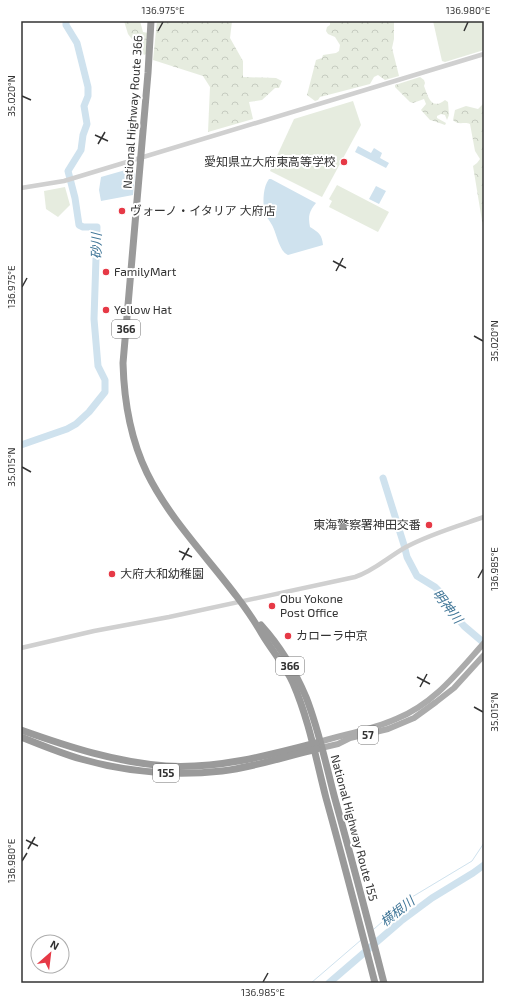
<svg xmlns="http://www.w3.org/2000/svg" width="505" height="1004" viewBox="0 0 505 1004" font-family="'Exo 2','Noto Sans JP',sans-serif">
<style>
.forest{fill:url(#forest-crowns)}
.park{fill:#e6ecdf}
.water{fill:#cfe2ee}
.lines{fill:none;stroke-linecap:round;stroke-linejoin:round}
.stream{stroke:#cfe2ee;stroke-width:1}
.river{stroke:#cfe2ee;stroke-width:7}
.minor{stroke:#d0d0d0;stroke-width:4.5}
.major{stroke:#ababab;stroke-width:6}
.highway{stroke:#9a9a9a;stroke-width:7}
.ticks{fill:none;stroke:#333;stroke-width:1.5}
.poi-dot{fill:#e63946;stroke:#fff;stroke-width:1.5}
.labels{text-anchor:middle;stroke-width:4;stroke-linejoin:round;paint-order:stroke}
.shield{fill:#fff;stroke:#707070;stroke-width:1}
.shield-label{font-size:11px;font-weight:bold;fill:#333}
.street-label{font-size:12px;fill:#333;stroke:#fff}
.poi-label{font-size:12px;fill:#333;stroke:#fff;text-anchor:start}
.water-label{font-size:13px;font-style:italic;fill:#3f7597;stroke:#fff}
.neatline{fill:none;stroke:#333;stroke-width:1.5}
.ticks-label{font-size:10px;text-anchor:middle;fill:#333}
</style>
<defs>
<pattern id="forest-crowns" width="20" height="18" patternUnits="userSpaceOnUse"><rect width="20" height="18" fill="#e6ecdf"/><path d="M2 6a3 3 0 1 1 6 0M12 15a3 3 0 1 1 6 0" fill="none" stroke="#c6cbc0"/></pattern>
</defs>
<rect width="100%" height="100%" fill="#fff"/>
<!-- forest -->
<g class="forest">
<polygon points="124,21 140,21 143,32 148,33 146,54 144,55 128,34"/>
<polygon points="157,21 232,21 230,38 243,61 243,77 276,78 282,81 279,88 275,88 262,100 249,102 253,119 208,132 210,87 203,76 153,60"/>
<polygon points="330,21 394,21 394,39 392,48 399,76 385,80 378,75 374,77 370,84 320,97 318,100 315,101 307,95 316,60 322,58 323,55 336,53 339,51 340,45 335,37 328,34 326,31 327,27 330,25"/>
<path d="M 420,77 L 424,80 L 425,83 L 424,86 C 428,96 431,111 445,100 L 448,102 L 449,115 L 447,120 L 445,115 L 441,114 L 437,116 L 437,118 L 446,123 L 445,125 C 442,124 432,120 430,120 L 421,110 L 426,104 L 424,99 L 413,103 L 410,102 L 395,87 L 395,85 Z"/>
<path d="M 484,103 L 484,233 L 473,166 L 477,163 L 480,159 L 475,151 L 470,124 C 465,121 458,126 453,120 L 455,110 L 466,106 L 478,109 Z"/>
</g>
<!-- park -->
<g class="park">
<polygon points="433,21 484,21 484,50 445,62 442,61"/>
<polygon points="353,101 361,125 322,197 270,171 294,119"/>
<polygon points="337,185 389,212 378,232 329,207 332,201 329,199"/>
<polygon points="65,187 70,205 58,217 46,209 44,191"/>
</g>
<!-- water -->
<g class="water">
<polygon points="358,146 371,153 374,148 382,153 380,158 389,163 386,168 355,152"/>
<polygon points="129,169 135,174 133,195 101,201 99,190 101,177"/>
<path d="M 269,179 L 271,179 L 316,203 C 309,212 308,215 310,227 C 318,232 322,234 323,245 L 288,255 C 279,251 277,234 272,225 C 269,219 265,216 264,209 C 263,200 263,187 269,179 Z"/>
<polygon points="376,186 386,191 379,204 369,199"/>
</g>
<g class="lines">
<!-- stream -->
<g class="stream">
<polyline points="374,929 407,900 472,861 484,843"/>
<polyline points="311,983 361,940"/>
</g>
<!-- river -->
<g class="river">
<polyline points="21,445 67,429 76,424 89,412 105,392 105,380 98,366 94,319 97,227 83,227 79,225 75,198 68,171 81,150 83,135 87,124 84,106 88,96 88,87 77,43 66,25 66,21"/>
<polyline points="383,478 404,545 407,557 417,576 435,587 441,593 450,610 464,626 484,643"/>
<polyline points="329,983 401,921 432,898 473,873 484,865"/>
</g>
<!-- minor -->
<g class="minor">
<polyline points="21,188 64,181 484,54"/>
<path d="M 21,648 L 94,631 L 169,617 L 355,577 C 374,571 388,557 406,547 C 430,534 458,526 484,517"/>
</g>
<!-- major -->
<g class="major">
<path d="M 319,742 C 345,734 372,730 396,719 C 434,704 458,672 484,643"/>
<polyline points="321,748 338,744 350,738 388,729 414,718 436,702 454,688 484,655"/>
</g>
<!-- highway -->
<g class="highway">
<path d="M 151,21 L 148,73 L 123,363 C 124,401 130,438 147,473 C 176,532 229,577 262,634 C 272,651 285,665 293,683 C 309,720 316,759 326,798 C 343,859 359,921 375,983"/>
<path d="M 261,625 C 280,646 295,671 306,697 C 319,730 326,765 335,799 C 352,860 368,921 384,983"/>
<path d="M 21,730 C 69,747 115,762 166,766 C 216,769 267,756 316,743"/>
<path d="M 21,737 C 41,745 60,753 81,759 C 126,772 176,776 222,771 C 255,767 286,756 317,749"/>
</g>
</g>
<!-- ticks -->
<path class="ticks" d="M 158,31 L 163,22M 464,31 L 468,22M 22,96 L 31,100M 95,135 L 108,141M 98,144 L 105,132M 333,261 L 346,268M 336,271 L 343,258M 22,287 L 27,278M 474,336 L 483,341M 22,467 L 31,472M 179,551 L 192,557M 182,560 L 189,548M 478,578 L 483,569M 417,677 L 430,684M 420,687 L 427,674M 474,707 L 483,712M 26,840 L 38,846M 28,849 L 35,837M 22,861 L 27,853M 263,982 L 268,973"/>
<!-- markers -->
<g class="poi-dot">
<circle cx="344" cy="162" r="4"/>
<circle cx="122" cy="211" r="4"/>
<circle cx="106" cy="272" r="4"/>
<circle cx="106" cy="310" r="4"/>
<circle cx="429" cy="525" r="4"/>
<circle cx="112" cy="574" r="4"/>
<circle cx="272" cy="606" r="4"/>
<circle cx="288" cy="636" r="4"/>
</g>
<g class="labels">
<!-- shield labels -->
<g class="shield">
<rect x="112" y="320" width="28" height="18" rx="3"/>
<rect x="276" y="657" width="28" height="18" rx="3"/>
<rect x="358" y="726" width="20" height="18" rx="3"/>
<rect x="153" y="764" width="26" height="18" rx="3"/>
</g>
<g class="shield-label">
<text x="126" y="333">366</text>
<text x="290" y="670">366</text>
<text x="368" y="739">57</text>
<text x="166" y="777">155</text>
</g>
<!-- street labels -->
<g class="street-label">
<text transform="translate(133 112) rotate(-86)" y="4">National Highway Route 366</text>
<text transform="translate(354 828) rotate(75)" y="4">National Highway Route 155</text>
</g>
<!-- poi labels -->
<g class="poi-label">
<text x="336" y="166" text-anchor="end">愛知県立大府東高等学校</text>
<text x="130" y="215">ヴォーノ・イタリア 大府店</text>
<text x="114" y="276">FamilyMart</text>
<text x="114" y="314">Yellow Hat</text>
<text x="421" y="529" text-anchor="end">東海警察署神田交番</text>
<text x="120" y="578">大府大和幼稚園</text>
<text x="280" y="603">Obu Yokone<tspan x="280" dy="14">Post Office</tspan></text>
<text x="296" y="640">カローラ中京</text>
</g>
<!-- water labels -->
<g class="water-label">
<text transform="translate(96 246) rotate(-90)" y="5">砂川</text>
<text transform="translate(448 606) rotate(52)" y="5">明神川</text>
<text transform="translate(397 911) rotate(-38)" y="5">横根川</text>
</g>
</g>
<!-- border -->
<rect width="505" height="1004" fill="none" stroke="#ffffff" stroke-width="44"/>
<!-- north arrow -->
<g transform="translate(50 954) rotate(28)"><circle r="19" fill="#ffffff" stroke="#adadad"/>
<path d="M0-3L7 15L0 10L-7 15Z" fill="#e63946"/>
<text y="-6" font-size="11" font-weight="bold" text-anchor="middle" fill="#333333">N</text>
</g>
<rect x="22" y="22" width="461" height="960" class="neatline"/>
<g class="ticks-label">
<text x="163" y="14">136.975°E</text>
<text x="468" y="14">136.980°E</text>
<text transform="translate(11 96) rotate(-90)" y="4">35.020°N</text>
<text transform="translate(11 287) rotate(-90)" y="4">136.975°E</text>
<text transform="translate(494 341) rotate(-90)" y="4">35.020°N</text>
<text transform="translate(11 467) rotate(-90)" y="4">35.015°N</text>
<text transform="translate(494 569) rotate(-90)" y="4">136.985°E</text>
<text transform="translate(494 712) rotate(-90)" y="4">35.015°N</text>
<text transform="translate(11 861) rotate(-90)" y="4">136.980°E</text>
<text x="263" y="996">136.985°E</text>
</g>
</svg>
